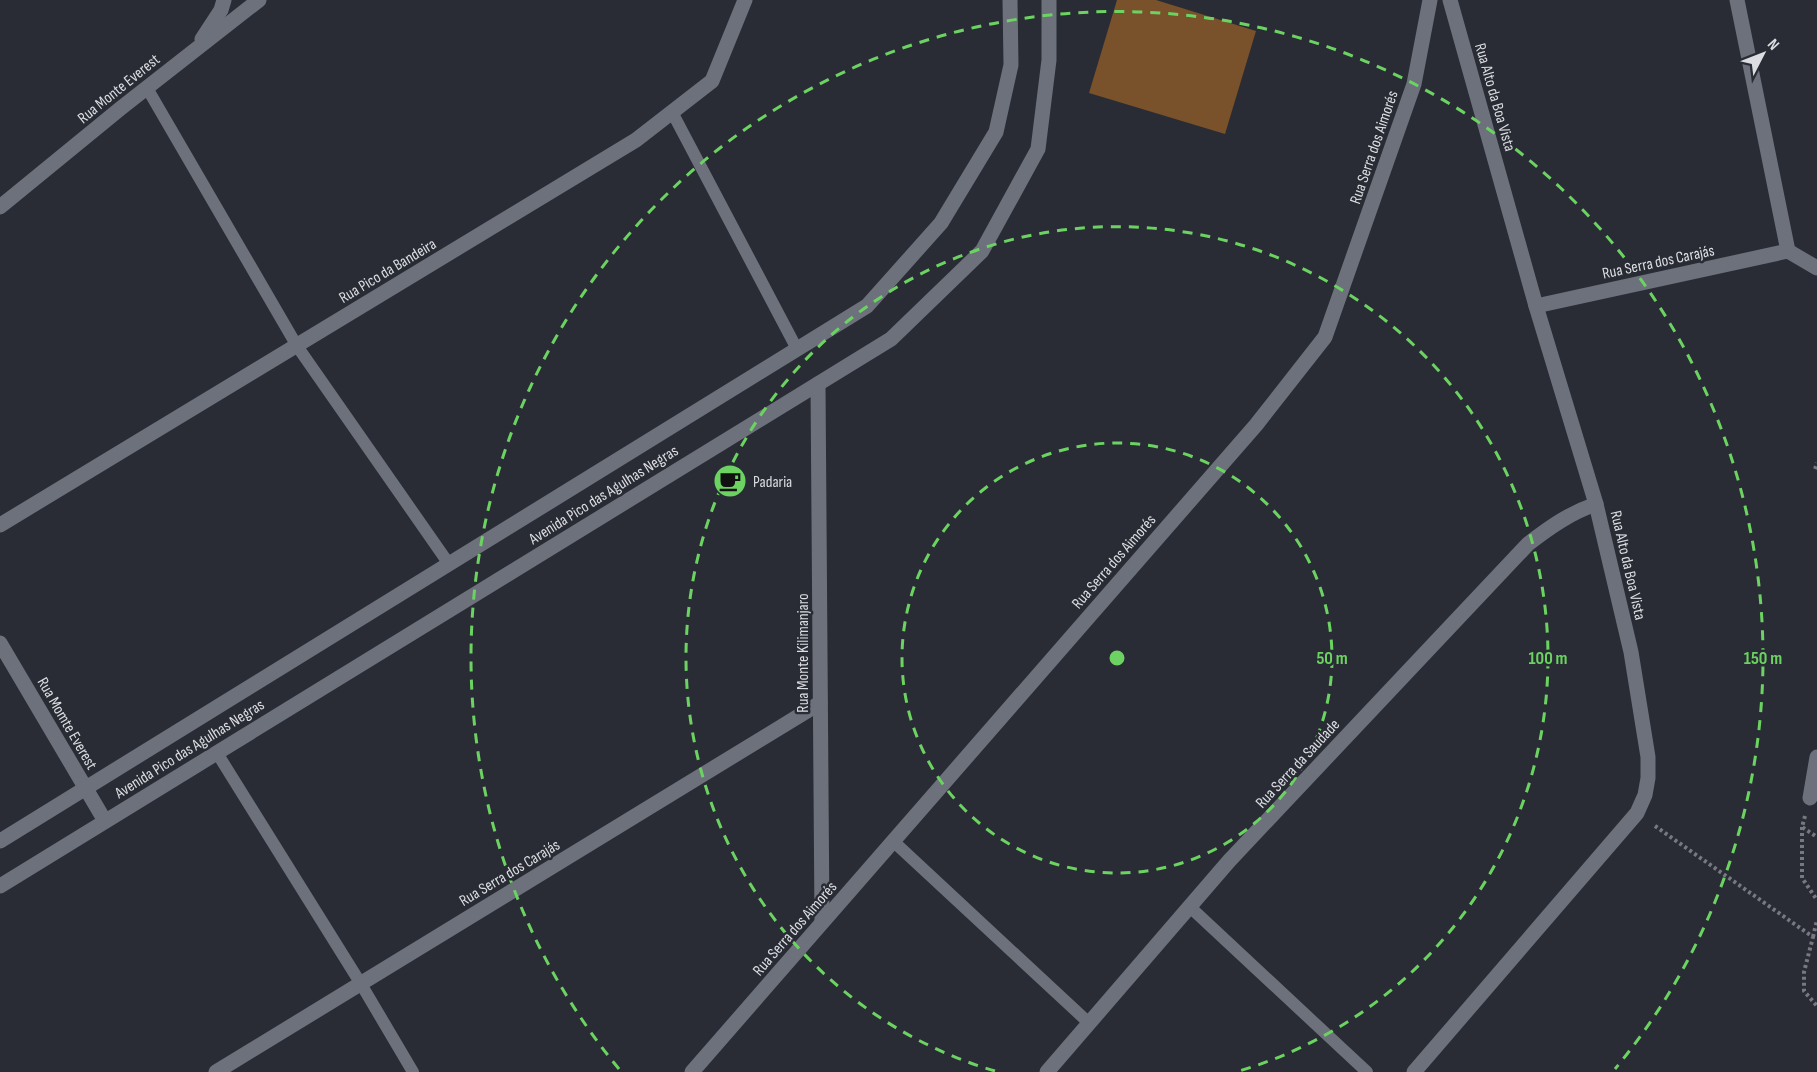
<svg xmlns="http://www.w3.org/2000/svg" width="1817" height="1072" viewBox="0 0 1817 1072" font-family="'Sofia Sans Condensed',sans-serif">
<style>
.building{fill:#79512a}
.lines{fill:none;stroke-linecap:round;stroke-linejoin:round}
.path{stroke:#777980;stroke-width:4;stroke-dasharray:3 3;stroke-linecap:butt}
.service{stroke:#6d717b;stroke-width:12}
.minor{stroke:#6d717b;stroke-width:15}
.tertiary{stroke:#6d717b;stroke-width:15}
.ring{fill:none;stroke:#6cd362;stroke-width:3;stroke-dasharray:10 8}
.labels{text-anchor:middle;stroke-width:5;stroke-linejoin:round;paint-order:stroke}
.street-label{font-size:16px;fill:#dbdde2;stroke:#292c34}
.poi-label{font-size:16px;fill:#dbdde2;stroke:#292c34;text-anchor:start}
.centre{fill:#6cd362;stroke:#292c34;stroke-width:3}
.ring-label{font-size:18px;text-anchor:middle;font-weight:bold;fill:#6cd362;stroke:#292c34;stroke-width:5;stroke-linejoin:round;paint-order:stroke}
</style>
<rect width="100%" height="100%" fill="#292c34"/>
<!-- building -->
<polygon class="building" points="1117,0 1156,0 1256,31 1225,134 1089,93"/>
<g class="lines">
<!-- path -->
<g class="path">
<polyline points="1815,469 1817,463"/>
<polyline points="1805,816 1802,827 1817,837"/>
<polyline points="1655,826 1813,937 1804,972 1804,991 1817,1006"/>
<polyline points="1802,827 1802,878 1817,900"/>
<polyline points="1813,937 1817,920"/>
</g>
<!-- service -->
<g class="service">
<polyline points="147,88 297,346 449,564"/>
<polyline points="672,112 797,349"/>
<polyline points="217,753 361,984 413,1072"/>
<polyline points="893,841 1089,1023"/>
<polyline points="1190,907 1367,1072"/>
</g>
<!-- minor -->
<g class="minor">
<polyline points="1737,0 1788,251"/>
<polyline points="202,39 221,10 224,0"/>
<polyline points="0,207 121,108 259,0"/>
<polyline points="1788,251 1817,268"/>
<polyline points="1536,306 1788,251"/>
<polyline points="818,384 822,922"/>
<polyline points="0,525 636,140 712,81 745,0"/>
<polyline points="0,643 105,821"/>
<polyline points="1810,798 1817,757"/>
<polyline points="216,1072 820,703"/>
<polyline points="692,1072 1256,425 1325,337 1414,84 1430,0"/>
<path d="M 1047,1072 L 1229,861 L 1528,544 C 1550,527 1570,513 1596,504"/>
<polyline points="1414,1072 1637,813 1645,795 1648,778 1648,757 1631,652 1596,504 1536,306 1450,0"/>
</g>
<!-- tertiary -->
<g class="tertiary">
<polyline points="0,841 867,306 941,223 996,132 1011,65 1010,0"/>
<polyline points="0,886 891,339 982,251 1038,149 1049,60 1049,0"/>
</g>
</g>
<!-- distance rings -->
<g class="ring">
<circle cx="1117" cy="658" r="215"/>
<path d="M995 1071A431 431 0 1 1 1239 1071"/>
<path d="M619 1069A646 646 0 1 1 1615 1069"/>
</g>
<!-- icons -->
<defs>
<symbol id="cafe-disc" viewBox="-11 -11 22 22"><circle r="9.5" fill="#6cd362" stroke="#292c34"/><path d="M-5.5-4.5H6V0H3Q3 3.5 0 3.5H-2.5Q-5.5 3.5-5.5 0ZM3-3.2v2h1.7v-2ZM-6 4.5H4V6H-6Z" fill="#111"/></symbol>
</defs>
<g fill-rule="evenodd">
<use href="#cafe-disc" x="711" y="462" width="38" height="38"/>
</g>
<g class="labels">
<!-- street labels -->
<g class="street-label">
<text transform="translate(118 88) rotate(-39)" y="6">Rua Monte Everest</text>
<text transform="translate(1496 97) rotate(74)" y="6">Rua Alto da Boa Vista</text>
<text transform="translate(1373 147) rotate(-71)" y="6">Rua Serra dos Aimorés</text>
<text transform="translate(1658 261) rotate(-12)" y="6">Rua Serra dos Carajás</text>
<text transform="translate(387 270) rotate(-31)" y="6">Rua Pico da Bandeira</text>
<text transform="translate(603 494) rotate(-32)" y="6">Avenida Pico das Agulhas Negras</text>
<text transform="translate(1113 561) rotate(-49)" y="6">Rua Serra dos Aimorés</text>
<text transform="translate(1629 565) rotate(77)" y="6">Rua Alto da Boa Vista</text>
<text transform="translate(802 653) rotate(-90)" y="6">Rua Monte Kilimanjaro</text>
<text transform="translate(68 723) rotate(60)" y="6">Rua Momte Everest</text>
<text transform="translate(189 748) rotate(-32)" y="6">Avenida Pico das Agulhas Negras</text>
<text transform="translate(1297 763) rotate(-47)" y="6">Rua Serra da Saudade</text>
<text transform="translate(509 872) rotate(-31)" y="6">Rua Serra dos Carajás</text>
<text transform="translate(794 928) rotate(-49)" y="6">Rua Serra dos Aimorés</text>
</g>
<!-- poi labels -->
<g class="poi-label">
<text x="753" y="487">Padaria</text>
</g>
</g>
<circle cx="1117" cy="658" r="9" class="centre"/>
<g class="ring-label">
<text x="1332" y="664">50 m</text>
<text x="1548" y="664">100 m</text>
<text x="1763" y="664">150 m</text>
</g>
<!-- north arrow -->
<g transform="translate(1763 54) rotate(48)" stroke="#292c34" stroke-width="4.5" paint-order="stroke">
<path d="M0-4.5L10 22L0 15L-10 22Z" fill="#dbdde2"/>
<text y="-9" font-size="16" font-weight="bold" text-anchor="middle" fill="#dbdde2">N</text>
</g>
</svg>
